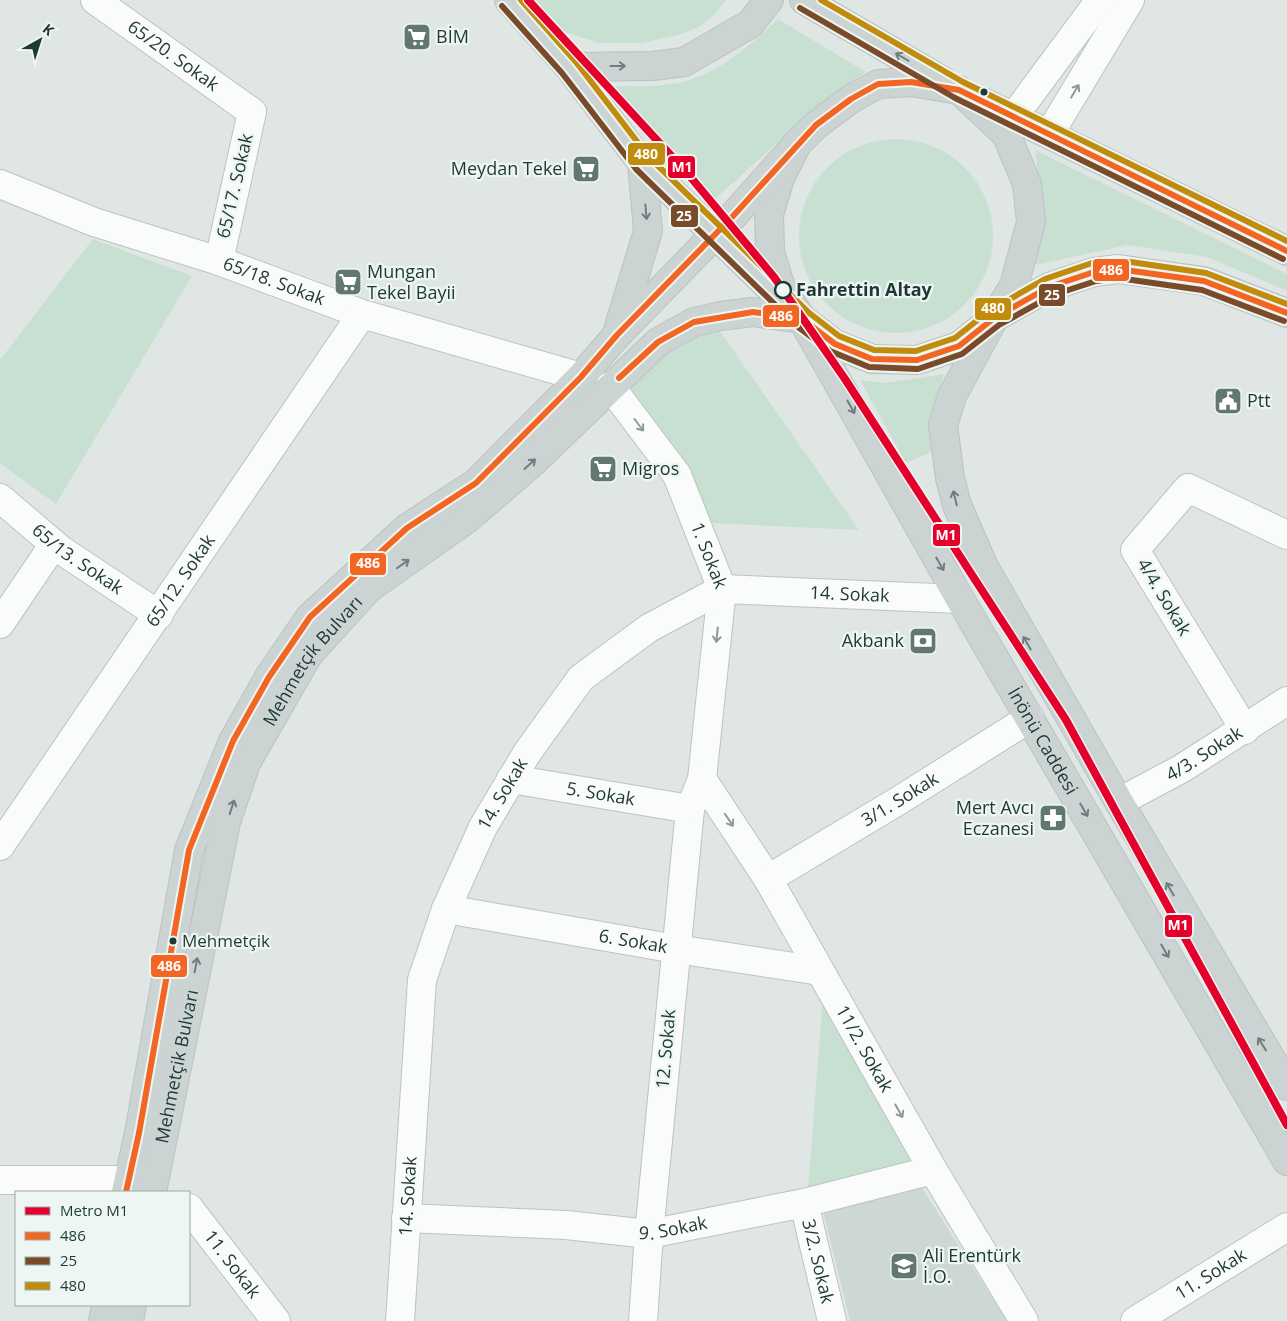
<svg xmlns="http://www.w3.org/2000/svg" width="1287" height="1321" viewBox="0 0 1287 1321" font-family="'Open Sans',sans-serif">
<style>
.built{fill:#cdd8d4}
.green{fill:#c8e0d2}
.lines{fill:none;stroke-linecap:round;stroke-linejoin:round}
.minor-casing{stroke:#bdc3c1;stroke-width:30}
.major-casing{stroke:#bac3c2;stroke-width:30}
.minor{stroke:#fafbfb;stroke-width:28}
.major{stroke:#cbd4d3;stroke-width:28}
.bus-1-casing{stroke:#edf6f3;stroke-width:10}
.bus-2-casing{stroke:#edf6f3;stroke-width:10}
.bus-3-casing{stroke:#edf6f3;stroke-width:10}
.bus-1{stroke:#f26522;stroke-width:6}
.bus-2{stroke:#7a4b2a;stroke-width:6}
.bus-3{stroke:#c18b0d;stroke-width:6}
.metro-1-casing{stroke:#edf6f3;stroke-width:11}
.metro-1{stroke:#e4002b;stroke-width:8}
.oneway{stroke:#6c7f7c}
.oneway2{stroke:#8c9a98}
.bus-dot{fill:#1e3935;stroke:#edf6f3;stroke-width:2}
.stop-dot{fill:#edf6f3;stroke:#1e3935;stroke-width:2.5}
.labels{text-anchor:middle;stroke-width:4.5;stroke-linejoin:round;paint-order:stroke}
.bus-label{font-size:17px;fill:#1e3935;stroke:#edf6f3;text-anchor:start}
.poi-label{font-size:18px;fill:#1e3935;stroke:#edf6f3;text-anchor:start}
.street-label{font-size:18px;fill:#1e3935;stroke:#edf6f3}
.stop-label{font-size:18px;font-weight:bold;fill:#1e3935;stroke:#edf6f3;text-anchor:start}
.line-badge{stroke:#edf6f3;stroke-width:2}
.badge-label{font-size:14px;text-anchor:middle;font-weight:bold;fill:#fff}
</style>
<rect width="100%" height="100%" fill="#e0e6e4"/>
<!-- built -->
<polygon class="built" points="922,1188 1007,1321 850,1321 823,1211"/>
<!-- green -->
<g class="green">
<polygon points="534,0 726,0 717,12 699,27 678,35 641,43 599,43 559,30"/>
<path d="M 778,19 L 866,72 L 819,105 L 713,201 L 613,86 C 631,86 652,87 671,84 C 714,78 747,48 778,19 Z"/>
<circle cx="896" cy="236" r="97"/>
<polygon points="1035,150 1287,274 1287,291 1207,257 1128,245 1035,265 1044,216"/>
<polygon points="93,239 192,276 56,504 0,463 0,360"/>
<polygon points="717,327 859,530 710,523 618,386 680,341"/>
<polygon points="944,374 931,420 931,452 906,463 860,380 886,383"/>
<polygon points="823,993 915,1160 808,1191"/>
</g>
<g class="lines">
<defs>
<g id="minor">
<path id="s1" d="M 95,0 L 252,112 L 219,261"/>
<polyline points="1014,116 1100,0"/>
<polyline points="1050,133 1130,0"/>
<path id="s2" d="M 0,184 L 94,222 L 219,261 L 362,314 L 581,377"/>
<path id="s3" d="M 610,386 L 677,475 L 722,589 L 702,779 L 690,809 L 649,1234 L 643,1321"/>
<path id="s4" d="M 0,498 L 61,550 L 159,615"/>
<polyline points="0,624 54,544"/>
<polyline points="1245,730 1135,550 1188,488 1287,535"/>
<path id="s5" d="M 511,779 L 690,809"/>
<path id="s6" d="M 702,779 L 768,879 L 933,1170 L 1024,1321"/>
<path id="s7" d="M 1119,802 L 1181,769 L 1287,701"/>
<path id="s8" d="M 0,846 L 362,314"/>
<path id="s9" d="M 768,879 L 898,801 L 1030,718"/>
<path id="s10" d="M 446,909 L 676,949 L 820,971"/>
<polyline points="0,1180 128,1180"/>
<path id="s11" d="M 804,1203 L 832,1321"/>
<path id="s12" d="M 189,1208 L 276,1321"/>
<path id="s13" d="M 406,1218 L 566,1225 L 649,1234 L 804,1203 L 933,1170"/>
<path id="s14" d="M 400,1321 L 422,980 L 446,909 L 483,827 L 527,753 L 581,678 L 649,628 L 722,589 L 960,599"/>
<path id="s15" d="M 1135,1321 L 1287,1227"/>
</g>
<g id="major">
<path id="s16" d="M 509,0 L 569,67 L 642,163 L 802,319 L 960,599 L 1287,1161"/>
<polyline points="804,0 943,81"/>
<polyline points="569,67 653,66 684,62 750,24 769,0"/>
<polygon points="911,82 959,90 1006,134 1027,184 1031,222 1014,286 994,318 959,346 917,360 872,359 835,344 802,319 781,288 770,252 769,214 780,178 797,144 816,125 851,99 878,84"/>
<polyline points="983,102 1287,251"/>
<polyline points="997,316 1049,287 1094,272 1118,269 1204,281 1287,313"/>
<polyline points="994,318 952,396 943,425 950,478 957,505 984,567 1119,802 1287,1086"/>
<polyline points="618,330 648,231 642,163"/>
<polyline points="126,1192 139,1133 189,850 233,741 269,677 310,617 407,528 476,483 581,377 617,335 734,215 797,144"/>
<path id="s17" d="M 152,1192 L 226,822 L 246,763 L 308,655 L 369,588 L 467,519 L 532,463 L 658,342 L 694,322 L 720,316 L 753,312 L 802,319"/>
<polyline points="103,1321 106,1305"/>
<polyline points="129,1321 132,1305"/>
</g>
</defs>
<!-- minor casing -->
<use href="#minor" class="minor-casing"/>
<!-- major casing -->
<use href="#major" class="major-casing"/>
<!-- minor -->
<use href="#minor" class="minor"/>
<!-- major -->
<use href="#major" class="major"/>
<defs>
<g id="bus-1">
<polyline points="619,378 658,342 694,322 753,312 802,319 835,344 872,359 917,360 959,346 994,318 1049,287 1094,272 1118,269 1204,281 1287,313"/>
<polyline points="126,1192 139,1133 189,850 233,741 269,677 310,617 407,528 476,483 581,377 617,335 734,215 816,125 851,99 878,84 911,82 959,90 1287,251"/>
</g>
<g id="bus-2">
<polyline points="502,6 562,73 636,169 797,326 830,351 869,367 918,369 962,354 999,325 1053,295 1096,281 1118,278 1202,290 1284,321"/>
<polyline points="800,8 955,98 1283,259"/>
</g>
<g id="bus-3">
<polyline points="521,0 576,62 649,157 808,312 839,336 874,350 916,351 955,338 989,311 1045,279 1092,263 1117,260 1206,273 1287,304"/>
<polyline points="821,0 963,82 1287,241"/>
</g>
</defs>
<!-- bus-1 casing -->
<use href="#bus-1" class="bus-1-casing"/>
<!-- bus-2 casing -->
<use href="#bus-2" class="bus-2-casing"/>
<!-- bus-3 casing -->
<use href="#bus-3" class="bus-3-casing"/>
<!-- bus-1 -->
<use href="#bus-1" class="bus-1"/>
<!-- bus-2 -->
<use href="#bus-2" class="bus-2"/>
<!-- bus-3 -->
<use href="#bus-3" class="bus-3"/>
<defs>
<polyline id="metro-1" points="528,0 688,174 774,277 845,379 1066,720 1287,1125"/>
</defs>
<!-- metro-1 casing -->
<use href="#metro-1" class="metro-1-casing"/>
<!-- metro-1 -->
<use href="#metro-1" class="metro-1"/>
</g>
<!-- one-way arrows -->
<defs><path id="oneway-shaft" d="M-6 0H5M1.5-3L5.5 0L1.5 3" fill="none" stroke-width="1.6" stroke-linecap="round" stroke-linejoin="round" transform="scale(1.25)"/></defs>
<g class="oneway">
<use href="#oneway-shaft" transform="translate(902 57) rotate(-150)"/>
<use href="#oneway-shaft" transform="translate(618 66)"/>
<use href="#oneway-shaft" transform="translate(646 212) rotate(85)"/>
<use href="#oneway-shaft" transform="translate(851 407) rotate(61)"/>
<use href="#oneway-shaft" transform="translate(530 464) rotate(-42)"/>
<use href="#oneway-shaft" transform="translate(955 498) rotate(-104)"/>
<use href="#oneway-shaft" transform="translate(403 564) rotate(-35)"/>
<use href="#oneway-shaft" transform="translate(940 564) rotate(60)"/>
<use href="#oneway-shaft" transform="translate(1027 643) rotate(-120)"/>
<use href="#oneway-shaft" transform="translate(232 807) rotate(-72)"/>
<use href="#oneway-shaft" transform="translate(1084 810) rotate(60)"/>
<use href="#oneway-shaft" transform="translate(1170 889) rotate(-120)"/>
<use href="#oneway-shaft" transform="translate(1165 951) rotate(60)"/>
<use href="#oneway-shaft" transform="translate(196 965) rotate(-79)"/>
<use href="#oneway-shaft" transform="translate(1262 1044) rotate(-122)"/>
</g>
<g class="oneway2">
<use href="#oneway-shaft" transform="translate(1075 91) rotate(-59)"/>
<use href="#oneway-shaft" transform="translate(639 425) rotate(53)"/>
<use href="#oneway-shaft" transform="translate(717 635) rotate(96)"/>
<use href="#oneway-shaft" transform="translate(729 820) rotate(56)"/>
<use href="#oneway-shaft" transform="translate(899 1111) rotate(60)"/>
</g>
<!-- icons -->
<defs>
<symbol id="supermarket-square" viewBox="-11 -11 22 22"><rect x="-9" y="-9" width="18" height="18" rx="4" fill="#627672" stroke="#edf6f3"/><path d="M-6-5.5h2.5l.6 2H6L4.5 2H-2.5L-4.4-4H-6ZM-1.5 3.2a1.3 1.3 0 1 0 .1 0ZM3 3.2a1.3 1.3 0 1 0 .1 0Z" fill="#fff"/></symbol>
<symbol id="civic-square" viewBox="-11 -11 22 22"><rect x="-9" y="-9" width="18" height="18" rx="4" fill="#627672" stroke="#edf6f3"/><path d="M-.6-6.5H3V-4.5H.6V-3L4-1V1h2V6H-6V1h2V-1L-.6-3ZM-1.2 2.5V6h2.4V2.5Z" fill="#fff"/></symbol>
<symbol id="bank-square" viewBox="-11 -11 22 22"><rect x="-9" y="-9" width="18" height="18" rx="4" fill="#627672" stroke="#edf6f3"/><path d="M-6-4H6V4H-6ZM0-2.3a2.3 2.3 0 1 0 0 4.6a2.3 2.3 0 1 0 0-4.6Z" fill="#fff"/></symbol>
<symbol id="pharmacy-square" viewBox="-11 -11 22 22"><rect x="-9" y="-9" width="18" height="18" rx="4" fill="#627672" stroke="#edf6f3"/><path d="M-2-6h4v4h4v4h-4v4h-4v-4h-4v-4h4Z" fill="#fff"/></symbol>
<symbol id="school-square" viewBox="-11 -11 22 22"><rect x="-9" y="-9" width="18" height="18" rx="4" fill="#627672" stroke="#edf6f3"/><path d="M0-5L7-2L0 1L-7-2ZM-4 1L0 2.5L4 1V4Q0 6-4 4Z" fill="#fff"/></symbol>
</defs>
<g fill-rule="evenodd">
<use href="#supermarket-square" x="401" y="21" width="32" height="32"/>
<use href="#supermarket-square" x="570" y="153" width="32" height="32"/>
<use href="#supermarket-square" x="332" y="266" width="32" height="32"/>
<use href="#civic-square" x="1212" y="385" width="32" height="32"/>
<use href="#supermarket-square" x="587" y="453" width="32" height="32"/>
<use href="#bank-square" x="907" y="625" width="32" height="32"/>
<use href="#pharmacy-square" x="1037" y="802" width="32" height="32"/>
<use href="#school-square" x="888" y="1250" width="32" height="32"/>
</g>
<!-- markers -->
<g class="bus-dot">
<circle cx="984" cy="92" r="4.5"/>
<circle cx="173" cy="941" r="4.5"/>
</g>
<circle class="stop-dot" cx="783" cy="290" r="8"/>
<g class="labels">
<!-- bus labels -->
<g class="bus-label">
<text x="182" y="947">Mehmetçik</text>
</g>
<!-- poi labels -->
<g class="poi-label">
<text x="436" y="43">BİM</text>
<text x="567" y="175" text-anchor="end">Meydan Tekel</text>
<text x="367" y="278">Mungan<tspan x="367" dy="21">Tekel Bayii</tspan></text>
<text x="1247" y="407">Ptt</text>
<text x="622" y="475">Migros</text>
<text x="904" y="647" text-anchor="end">Akbank</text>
<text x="1034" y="814" text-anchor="end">Mert Avcı<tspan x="1034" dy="21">Eczanesi</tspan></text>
<text x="923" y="1262">Ali Erentürk<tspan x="923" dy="21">İ.O.</tspan></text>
</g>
<!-- street labels -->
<g class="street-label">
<text dy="6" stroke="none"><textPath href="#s1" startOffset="96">65/20. Sokak</textPath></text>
<text transform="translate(235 186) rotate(-77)" y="6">65/17. Sokak</text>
<text dy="6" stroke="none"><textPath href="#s2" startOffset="291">65/18. Sokak</textPath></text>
<text dy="6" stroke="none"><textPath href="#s3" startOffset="198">1. Sokak</textPath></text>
<text dy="6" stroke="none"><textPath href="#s4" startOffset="99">65/13. Sokak</textPath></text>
<text dy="6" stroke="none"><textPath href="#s8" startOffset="321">65/12. Sokak</textPath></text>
<text dy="6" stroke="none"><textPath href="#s14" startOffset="980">14. Sokak</textPath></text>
<text transform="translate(1164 597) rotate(59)" y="6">4/4. Sokak</text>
<text dy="6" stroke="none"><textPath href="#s17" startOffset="562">Mehmetçik Bulvarı</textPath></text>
<text dy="6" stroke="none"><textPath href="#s16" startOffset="920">İnönü Caddesi</textPath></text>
<text dy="6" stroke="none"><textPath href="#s7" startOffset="98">4/3. Sokak</textPath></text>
<text dy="6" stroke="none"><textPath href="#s14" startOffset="545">14. Sokak</textPath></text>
<text dy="6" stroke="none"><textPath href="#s5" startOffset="91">5. Sokak</textPath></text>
<text dy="6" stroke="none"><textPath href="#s9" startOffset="154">3/1. Sokak</textPath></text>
<text dy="6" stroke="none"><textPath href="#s10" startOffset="190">6. Sokak</textPath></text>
<text transform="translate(666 1049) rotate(-85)" y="6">12. Sokak</text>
<text dy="6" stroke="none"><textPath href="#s6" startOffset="315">11/2. Sokak</textPath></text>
<text dy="6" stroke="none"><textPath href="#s17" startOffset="128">Mehmetçik Bulvarı</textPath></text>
<text dy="6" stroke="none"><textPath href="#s14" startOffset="125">14. Sokak</textPath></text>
<text dy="6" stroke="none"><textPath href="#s13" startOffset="268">9. Sokak</textPath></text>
<text dy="6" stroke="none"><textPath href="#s11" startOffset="60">3/2. Sokak</textPath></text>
<text dy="6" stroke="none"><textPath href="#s12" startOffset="71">11. Sokak</textPath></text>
<text dy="6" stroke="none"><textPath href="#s15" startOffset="89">11. Sokak</textPath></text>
</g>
<!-- stop labels -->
<g class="stop-label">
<text x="796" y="296">Fahrettin Altay</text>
</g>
</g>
<g class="line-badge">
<rect x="627" y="142" width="39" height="24" rx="5" fill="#c18b0d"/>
<rect x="667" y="155" width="29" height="24" rx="5" fill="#e4002b"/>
<rect x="670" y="204" width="29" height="24" rx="5" fill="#7a4b2a"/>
<rect x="1092" y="258" width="38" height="24" rx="5" fill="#f26522"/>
<rect x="1038" y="283" width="28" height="24" rx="5" fill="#7a4b2a"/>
<rect x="974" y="297" width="38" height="24" rx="5" fill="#c18b0d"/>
<rect x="762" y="304" width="38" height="24" rx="5" fill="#f26522"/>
<rect x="932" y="523" width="29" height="24" rx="5" fill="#e4002b"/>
<rect x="349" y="552" width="38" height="24" rx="5" fill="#f26522"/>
<rect x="1164" y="914" width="29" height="24" rx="5" fill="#e4002b"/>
<rect x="150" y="954" width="38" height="24" rx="5" fill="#f26522"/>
</g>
<g class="badge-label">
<text x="646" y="159">480</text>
<text x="682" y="172">M1</text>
<text x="684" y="221">25</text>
<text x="1111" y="275">486</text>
<text x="1052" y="300">25</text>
<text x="993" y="313">480</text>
<text x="781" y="321">486</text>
<text x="946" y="540">M1</text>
<text x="368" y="568">486</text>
<text x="1178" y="930">M1</text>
<text x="169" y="971">486</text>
</g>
<!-- legend -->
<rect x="15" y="1191" width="175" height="115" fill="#edf6f3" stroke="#9aaaa7"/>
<rect x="25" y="1207" width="25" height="8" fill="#e4002b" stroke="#9aaaa7"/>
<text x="60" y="1216" font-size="15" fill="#1e3935">Metro M1</text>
<rect x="25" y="1232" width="25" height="8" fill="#f26522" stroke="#9aaaa7"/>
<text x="60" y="1241" font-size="15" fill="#1e3935">486</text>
<rect x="25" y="1257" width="25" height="8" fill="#7a4b2a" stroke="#9aaaa7"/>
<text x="60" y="1266" font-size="15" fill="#1e3935">25</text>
<rect x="25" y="1282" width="25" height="8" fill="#c18b0d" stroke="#9aaaa7"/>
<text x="60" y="1291" font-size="15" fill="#1e3935">480</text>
<!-- north arrow -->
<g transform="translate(40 40) rotate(39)" stroke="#edf6f3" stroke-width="4" paint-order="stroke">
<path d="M0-4L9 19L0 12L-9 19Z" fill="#1e3935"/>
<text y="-8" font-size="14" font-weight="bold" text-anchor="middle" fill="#1e3935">K</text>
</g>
</svg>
